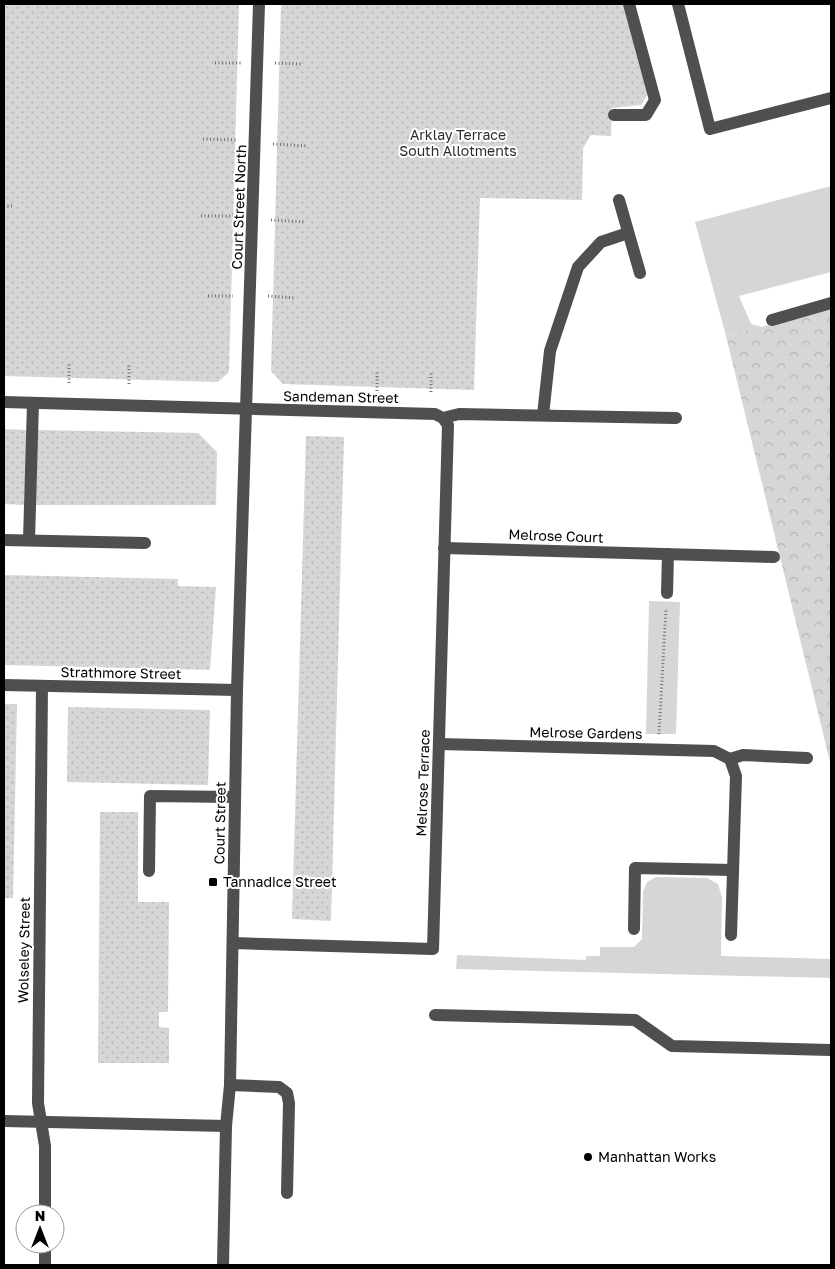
<svg xmlns="http://www.w3.org/2000/svg" width="835" height="1269" viewBox="0 0 835 1269" font-family="'Golos Text',sans-serif">
<style>
.grass{fill:#d6d6d6}
.forest{fill:url(#forest-crowns)}
.garden{fill:url(#garden-dots)}
.lines{fill:none;stroke-linecap:round;stroke-linejoin:round}
.path{stroke:#717171;stroke-width:3;stroke-dasharray:1 2.5;stroke-linecap:butt}
.minor{stroke:#4f4f4f;stroke-width:12}
.poi-dot{fill:#000;stroke:#fff;stroke-width:2}
.labels{text-anchor:middle;stroke-width:4;stroke-linejoin:round;paint-order:stroke}
.park-label{font-size:14px;fill:#2d2d2d;stroke:#fff}
.street-label{font-size:14px;fill:#000;stroke:#fff}
.poi-label{font-size:14px;fill:#000;stroke:#fff;text-anchor:start}
</style>
<defs>
<pattern id="forest-crowns" width="20" height="18" patternUnits="userSpaceOnUse" patternTransform="scale(1.25)"><rect width="20" height="18" fill="#d6d6d6"/><path d="M2 6a3 3 0 1 1 6 0M12 15a3 3 0 1 1 6 0" fill="none" stroke="#b6b6b6"/></pattern>
<pattern id="garden-dots" width="8" height="8" patternUnits="userSpaceOnUse" patternTransform="scale(1.25)"><rect width="8" height="8" fill="#d6d6d6"/><path d="M2 2h.1M6 6h.1" fill="none" stroke="#b6b6b6" stroke-width="1.8" stroke-linecap="round"/></pattern>
</defs>
<rect width="100%" height="100%" fill="#fff"/>
<!-- grass -->
<g class="grass">
<polygon points="831,186 831,272 739,296 751,324 762,327 726,336 695,222"/>
<polygon points="649,601 680,602 676,734 646,734"/>
<polygon points="656,877 707,878 718,884 722,897 721,956 831,959 831,978 456,969 457,955 586,960 586,956 600,956 600,947 634,947 642,939 643,892 647,882"/>
</g>
<!-- forest -->
<polygon class="forest" points="831,309 831,766 726,336"/>
<!-- garden -->
<g class="garden">
<polygon points="4,4 239,4 229,372 218,382 4,376"/>
<polygon points="281,4 625,4 648,94 641,105 612,108 611,136 591,135 583,148 582,200 480,198 474,390 283,384 271,371"/>
<polygon points="4,429 27,430 24,505 4,504"/>
<polygon points="38,430 198,433 217,452 216,505 35,505"/>
<polygon points="306,436 344,437 331,921 292,919"/>
<polygon points="4,575 178,579 178,586 216,587 210,670 4,665"/>
<polygon points="4,704 17,704 13,898 4,898"/>
<polygon points="68,707 210,710 208,785 67,782"/>
<polygon points="100,812 138,812 138,902 169,902 168,1012 159,1012 159,1027 169,1028 169,1063 98,1063"/>
</g>
<g class="lines">
<!-- path -->
<g class="path">
<polyline points="215,63 241,63"/>
<polyline points="275,63 301,64"/>
<polyline points="203,139 238,140"/>
<polyline points="273,144 308,146"/>
<polyline points="4,206 12,206"/>
<polyline points="201,216 235,216"/>
<polyline points="271,220 306,222"/>
<polyline points="208,296 233,296"/>
<polyline points="268,296 295,298"/>
<polyline points="69,383 69,363"/>
<polyline points="129,384 129,364"/>
<polyline points="377,391 377,372"/>
<polyline points="431,392 431,373"/>
<polyline points="659,734 666,608"/>
</g>
<!-- minor -->
<g class="minor">
<polyline points="678,4 710,129 831,98"/>
<polyline points="614,115 646,115 655,100 629,4"/>
<polyline points="619,200 640,273"/>
<polyline points="772,320 831,303"/>
<polyline points="4,402 435,414 443,418 459,414 676,418"/>
<polyline points="543,415 550,351 578,267 601,242 628,233"/>
<polyline points="4,540 145,543"/>
<polyline points="29,540 33,403"/>
<polyline points="444,548 774,557"/>
<polyline points="667,593 668,554"/>
<polyline points="4,685 237,690"/>
<polyline points="42,686 38,1103 45,1146 45,1214"/>
<polyline points="439,744 714,751 730,759 736,776 731,935"/>
<polyline points="730,759 743,755 807,758"/>
<polyline points="149,871 150,796 235,797"/>
<polyline points="634,929 635,868 733,870"/>
<polyline points="233,943 433,949 448,425 443,418"/>
<polyline points="435,1015 635,1020 672,1046 831,1050"/>
<polyline points="230,1085 279,1087 287,1093 289,1103 287,1193"/>
<polyline points="4,1121 226,1126"/>
<polyline points="45,1265 45,1244"/>
<polyline points="223,1265 226,1126 230,1085 237,690 259,4"/>
</g>
</g>
<!-- markers -->
<g class="poi-dot">
<rect x="208" y="877" width="10" height="10" rx="2.5"/>
<circle cx="588" cy="1157" r="5"/>
</g>
<g class="labels">
<!-- park labels -->
<g class="park-label">
<text x="458" y="140">Arklay Terrace<tspan x="458" dy="16">South Allotments</tspan></text>
</g>
<!-- street labels -->
<g class="street-label">
<text transform="translate(239 207) rotate(-88)" y="5">Court Street North</text>
<text transform="translate(341 397) rotate(1)" y="5">Sandeman Street</text>
<text transform="translate(556 536) rotate(2)" y="5">Melrose Court</text>
<text transform="translate(121 673) rotate(1)" y="5">Strathmore Street</text>
<text transform="translate(586 733) rotate(1)" y="5">Melrose Gardens</text>
<text transform="translate(423 783) rotate(-88)" y="5">Melrose Terrace</text>
<text transform="translate(220 823) rotate(-89)" y="5">Court Street</text>
<text transform="translate(24 950) rotate(-89)" y="5">Wolseley Street</text>
</g>
<!-- poi labels -->
<g class="poi-label">
<text x="223" y="887">Tannadice Street</text>
<text x="598" y="1162">Manhattan Works</text>
</g>
</g>
<!-- border -->
<rect width="835" height="1269" fill="none" stroke="#000000" stroke-width="10"/>
<!-- north arrow -->
<g transform="translate(40 1229)"><circle r="24" fill="#ffffff" stroke="#999999"/>
<path d="M0-4L9 19L0 12L-9 19Z" fill="#000000"/>
<text y="-8" font-size="14" font-weight="bold" text-anchor="middle" fill="#000000">N</text>
</g>
</svg>
